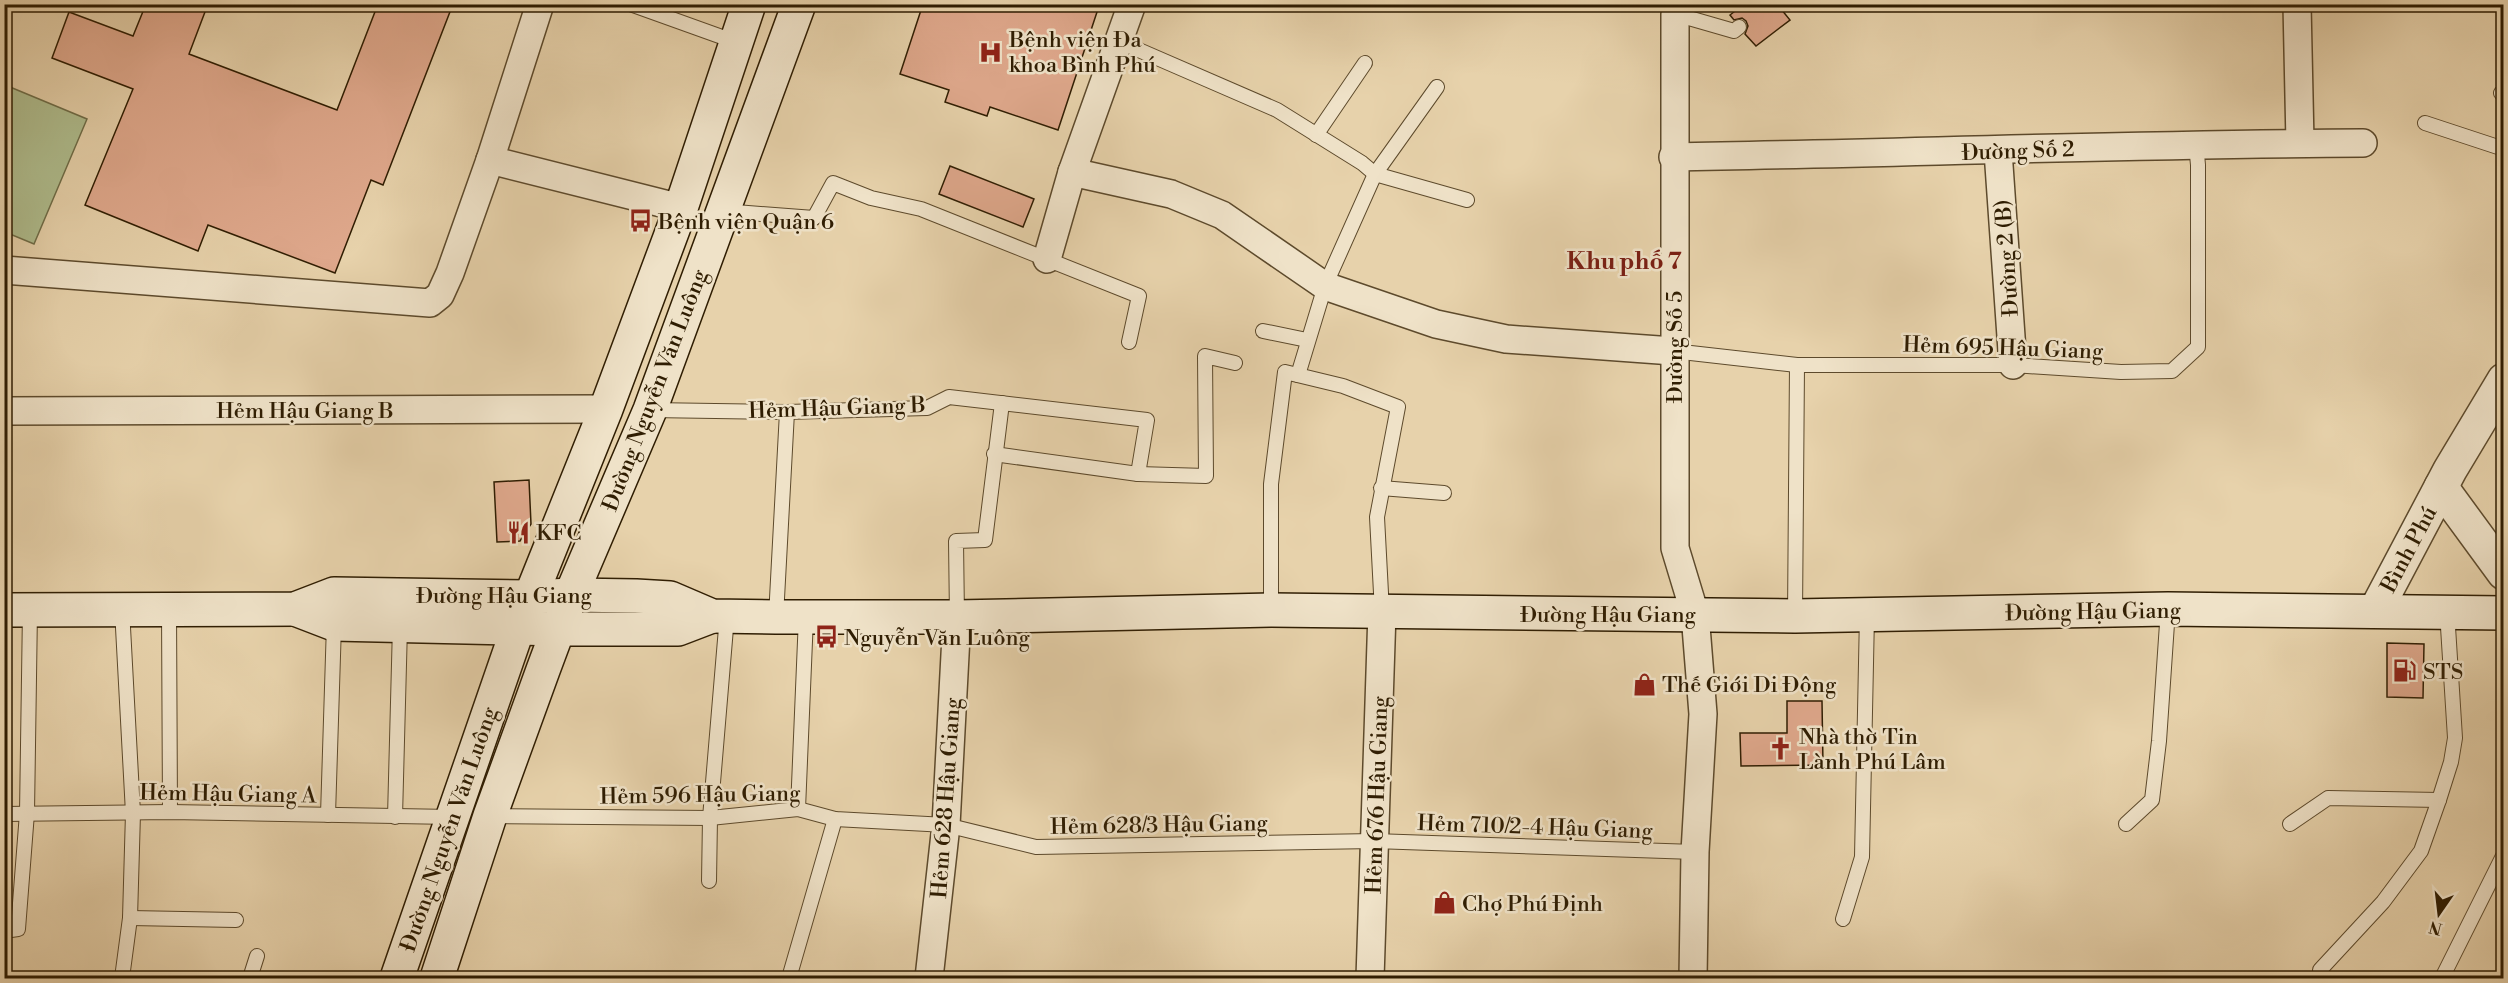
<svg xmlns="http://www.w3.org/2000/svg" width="2508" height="983" viewBox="0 0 2508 983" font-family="'Libre Bodoni',serif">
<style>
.green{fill:#afbd8e;stroke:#6f6d48;stroke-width:1.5}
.building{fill:#dfa88c;stroke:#2f1d02;stroke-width:1.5}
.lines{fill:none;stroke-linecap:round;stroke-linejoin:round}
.service-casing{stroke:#5d4a2c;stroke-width:16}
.minor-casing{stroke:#5d4a2c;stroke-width:30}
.tertiary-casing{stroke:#5d4a2c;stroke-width:36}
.secondary-casing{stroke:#2f1d02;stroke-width:36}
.service{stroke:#efe2c8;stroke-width:14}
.minor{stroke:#efe2c8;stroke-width:27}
.tertiary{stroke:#efe2c8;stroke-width:33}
.secondary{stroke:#efe2c8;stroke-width:33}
.labels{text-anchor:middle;stroke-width:5;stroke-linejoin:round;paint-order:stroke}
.poi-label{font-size:22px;fill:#2f1d02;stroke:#efe2c8;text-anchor:start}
.street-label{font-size:22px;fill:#2f1d02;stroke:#efe2c8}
.neighbourhood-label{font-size:24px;font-weight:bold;fill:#7a1f14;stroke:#efe2c8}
</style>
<rect width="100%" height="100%" fill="#e7d2ab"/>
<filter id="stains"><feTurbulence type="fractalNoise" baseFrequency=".00333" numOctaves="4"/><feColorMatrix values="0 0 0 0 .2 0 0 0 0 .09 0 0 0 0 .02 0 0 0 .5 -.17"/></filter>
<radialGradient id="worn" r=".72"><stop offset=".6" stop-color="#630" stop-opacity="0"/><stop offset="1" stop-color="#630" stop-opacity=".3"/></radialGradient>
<!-- green -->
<polygon class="green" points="10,87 87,119 34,244 5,232 4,99"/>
<!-- building -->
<g class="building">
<polygon points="146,4 208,4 189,54 337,110 378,4 453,4 383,185 371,180 335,273 208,225 198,251 85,205 133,89 52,58 69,12 133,36"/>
<polygon points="923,4 1084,4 1098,9 1058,130 990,107 987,116 945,102 949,90 900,74"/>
<polygon points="1744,4 1777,4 1790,20 1756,46 1745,34 1748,26 1746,21 1742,18 1734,20 1730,15"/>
<polygon points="950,166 1034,199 1023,227 939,194"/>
<polygon points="529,480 531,524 520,541 497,542 494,482"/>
<polygon points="2387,643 2424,644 2423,698 2387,697"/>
<polygon points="1787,701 1822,701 1823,765 1741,766 1740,733 1787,733"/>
</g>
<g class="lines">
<defs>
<g id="service">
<polyline points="630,4 736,42"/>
<polyline points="1675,14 1734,31 1739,27"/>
<polyline points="1118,41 1277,110 1362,163 1375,174 1467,200"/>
<polyline points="2501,93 2504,94"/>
<polyline points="2425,123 2504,149"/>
<polyline points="1316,135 1365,63"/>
<polyline points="723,211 814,218 833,183 871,198 921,209 1139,296 1129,342"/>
<polyline points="1263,331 1307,340"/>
<polyline points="1673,351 1797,365 2013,365 2121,372 2172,371 2198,347 2198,165 2196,144"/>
<polyline points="1298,375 1325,286 1375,174 1437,87"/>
<polyline points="650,410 787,412 927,408 949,397 1147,420 1138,474"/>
<polyline points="994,454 1138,474 1206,476 1205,356 1235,363"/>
<polyline points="1381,488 1444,493"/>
<polyline points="122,609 133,813 130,918 122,978"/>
<polyline points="169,610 170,812"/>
<polyline points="1271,610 1271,484 1285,372 1343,386 1398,407 1377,517 1382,612"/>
<polyline points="1795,616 1797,365"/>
<polyline points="776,617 787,412"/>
<polyline points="957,617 956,541 985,540 1002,403"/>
<polyline points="798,809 806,617"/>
<polyline points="4,814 170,812 452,817"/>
<polyline points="328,815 334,624"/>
<polyline points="490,816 710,818 798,809 835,819 946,825 1036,847 1374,841 1695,852"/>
<polyline points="395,817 400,626"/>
<polyline points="2126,824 2152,800 2159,741 2168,609"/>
<polyline points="2290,824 2328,798 2439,800"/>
<polyline points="709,881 710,818 727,616"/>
<polyline points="130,918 236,920"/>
<polyline points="1843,919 1862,857 1867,615"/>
<polyline points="4,931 18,929 27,813 30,610"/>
<polyline points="2320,970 2383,902 2421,851 2439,800 2451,762 2455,738 2447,611"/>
<polyline points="250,978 257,956"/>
<polyline points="789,978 835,819"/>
<polyline points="2442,978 2504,854"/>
</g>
<g id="minor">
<polyline points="1679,4 1675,14 1675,548 1695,614 1703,714 1695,852 1693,978"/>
<polyline points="2297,4 2300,143"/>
<polyline points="1998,151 2013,365"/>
<path d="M 1673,157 C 1903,153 2133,144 2363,143"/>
<polyline points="490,160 681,208"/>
<polyline points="1072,172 1171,194 1222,215 1325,286 1436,324 1506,339 1673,351"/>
<polyline points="1047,259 1072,172 1132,4"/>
<polyline points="4,270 430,303 440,295 450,273 490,160 540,4"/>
<polyline points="4,411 606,409"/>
<polyline points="929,978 946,825 957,617"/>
<polyline points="1370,978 1382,612"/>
</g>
<g id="tertiary">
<polyline points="2441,487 2504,573"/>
<polyline points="2376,610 2450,470 2504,380"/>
</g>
<g id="secondary">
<polyline points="295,609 334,624 559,629 678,629 712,616"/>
<polyline points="4,610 295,609 334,594 531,597 571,595 636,596 670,598 712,616 776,617 957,617 1271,610 1795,616 2168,609 2504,613"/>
<polyline points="397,978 518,628 606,409 681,208 749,4"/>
<polyline points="437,978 490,816 543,670 571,595 650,410 799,4"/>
</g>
</defs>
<!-- service casing -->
<use href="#service" class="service-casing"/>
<!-- minor casing -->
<use href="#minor" class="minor-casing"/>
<!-- tertiary casing -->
<use href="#tertiary" class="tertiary-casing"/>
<!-- secondary casing -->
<use href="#secondary" class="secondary-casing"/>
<!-- service -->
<use href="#service" class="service"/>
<!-- minor -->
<use href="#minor" class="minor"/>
<!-- tertiary -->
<use href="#tertiary" class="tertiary"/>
<!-- secondary -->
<use href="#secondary" class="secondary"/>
</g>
<!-- icons -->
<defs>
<symbol id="hospital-bare" viewBox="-9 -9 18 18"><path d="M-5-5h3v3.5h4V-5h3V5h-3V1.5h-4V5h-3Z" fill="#8f2418" stroke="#efe2c8" stroke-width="2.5" paint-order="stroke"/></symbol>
<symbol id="bus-bare" viewBox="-9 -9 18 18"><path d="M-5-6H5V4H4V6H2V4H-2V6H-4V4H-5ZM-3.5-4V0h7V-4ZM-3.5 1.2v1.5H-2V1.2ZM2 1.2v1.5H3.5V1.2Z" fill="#8f2418" stroke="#efe2c8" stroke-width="2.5" paint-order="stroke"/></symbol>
<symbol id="restaurant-bare" viewBox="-9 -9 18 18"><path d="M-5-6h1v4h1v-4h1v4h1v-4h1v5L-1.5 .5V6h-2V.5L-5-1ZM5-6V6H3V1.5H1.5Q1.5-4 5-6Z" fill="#8f2418" stroke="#efe2c8" stroke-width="2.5" paint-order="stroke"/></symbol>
<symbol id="fuel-bare" viewBox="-9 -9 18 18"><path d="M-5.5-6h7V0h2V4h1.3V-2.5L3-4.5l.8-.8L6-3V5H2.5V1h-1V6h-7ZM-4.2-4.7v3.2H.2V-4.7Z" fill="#8f2418" stroke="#efe2c8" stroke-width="2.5" paint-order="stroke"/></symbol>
<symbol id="shop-bare" viewBox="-9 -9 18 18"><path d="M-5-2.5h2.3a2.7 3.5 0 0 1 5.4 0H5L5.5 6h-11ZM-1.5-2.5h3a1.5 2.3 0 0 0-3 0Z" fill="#8f2418" stroke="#efe2c8" stroke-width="2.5" paint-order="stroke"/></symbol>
<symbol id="church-bare" viewBox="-9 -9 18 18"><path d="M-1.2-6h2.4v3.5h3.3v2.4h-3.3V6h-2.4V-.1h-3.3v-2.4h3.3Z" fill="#8f2418" stroke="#efe2c8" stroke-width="2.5" paint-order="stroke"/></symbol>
</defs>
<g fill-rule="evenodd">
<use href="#hospital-bare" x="974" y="36" width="33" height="33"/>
<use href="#bus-bare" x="624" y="204" width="33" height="33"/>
<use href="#restaurant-bare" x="502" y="516" width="33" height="33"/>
<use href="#bus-bare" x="810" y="620" width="33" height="33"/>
<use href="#fuel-bare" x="2388" y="654" width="33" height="33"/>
<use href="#shop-bare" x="1628" y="668" width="33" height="33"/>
<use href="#church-bare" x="1764" y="732" width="33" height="33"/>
<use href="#shop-bare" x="1428" y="886" width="33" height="33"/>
</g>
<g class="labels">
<!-- poi labels -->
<g class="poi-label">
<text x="1009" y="47">Bệnh viện Đa<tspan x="1009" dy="25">khoa Bình Phú</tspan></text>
<text x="658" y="229">Bệnh viện Quận 6</text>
<text x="536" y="540">KFC</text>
<text x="844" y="645">Nguyễn Văn Luông</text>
<text x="2423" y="679">STS</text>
<text x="1662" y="692">Thế Giới Di Động</text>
<text x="1799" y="744">Nhà thờ Tin<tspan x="1799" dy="25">Lành Phú Lâm</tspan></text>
<text x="1462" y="911">Chợ Phú Định</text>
</g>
<!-- street labels -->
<g class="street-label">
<text transform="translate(2018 150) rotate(-2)" y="8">Đường Số 2</text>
<text transform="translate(2006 258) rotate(-94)" y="8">Đường 2 (B)</text>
<text transform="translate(1674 347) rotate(-90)" y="8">Đường Số 5</text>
<text transform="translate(2003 347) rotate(2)" y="8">Hẻm 695 Hậu Giang</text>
<text transform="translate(654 390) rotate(-69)" y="8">Đường Nguyễn Văn Luông</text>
<text transform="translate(837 407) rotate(-2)" y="8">Hẻm Hậu Giang B</text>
<text x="305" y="418">Hẻm Hậu Giang B</text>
<text transform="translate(2408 549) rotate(-62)" y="8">Bình Phú</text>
<text x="504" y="603">Đường Hậu Giang</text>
<text transform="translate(2093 611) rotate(-1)" y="8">Đường Hậu Giang</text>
<text x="1608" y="622">Đường Hậu Giang</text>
<text transform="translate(228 793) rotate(1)" y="8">Hẻm Hậu Giang A</text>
<text transform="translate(700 794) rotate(-1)" y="8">Hẻm 596 Hậu Giang</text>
<text transform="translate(1376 795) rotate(-88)" y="8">Hẻm 676 Hậu Giang</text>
<text transform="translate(945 798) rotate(-86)" y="8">Hẻm 628 Hậu Giang</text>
<text transform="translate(1159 824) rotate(-1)" y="8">Hẻm 628/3 Hậu Giang</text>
<text transform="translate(1535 826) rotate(2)" y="8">Hẻm 710/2-4 Hậu Giang</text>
<text transform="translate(448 829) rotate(-71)" y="8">Đường Nguyễn Văn Luông</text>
</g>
<!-- neighbourhood labels -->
<g class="neighbourhood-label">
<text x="1624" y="269">Khu phố 7</text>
</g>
</g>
<!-- margin -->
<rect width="2508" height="983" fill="none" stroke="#e7d2ab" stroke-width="24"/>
<rect x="6" y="6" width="2496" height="971" fill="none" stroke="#2f1d02" stroke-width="3"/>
<rect x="12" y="12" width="2484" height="959" fill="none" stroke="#2f1d02" stroke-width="1.5"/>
<!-- north arrow -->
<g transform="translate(2439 914) rotate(194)" stroke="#efe2c8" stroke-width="4.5" paint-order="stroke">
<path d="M0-4.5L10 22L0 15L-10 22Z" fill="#2f1d02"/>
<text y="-9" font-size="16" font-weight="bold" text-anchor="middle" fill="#2f1d02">N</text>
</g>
<rect width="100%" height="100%" filter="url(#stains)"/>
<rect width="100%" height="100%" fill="url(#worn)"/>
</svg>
